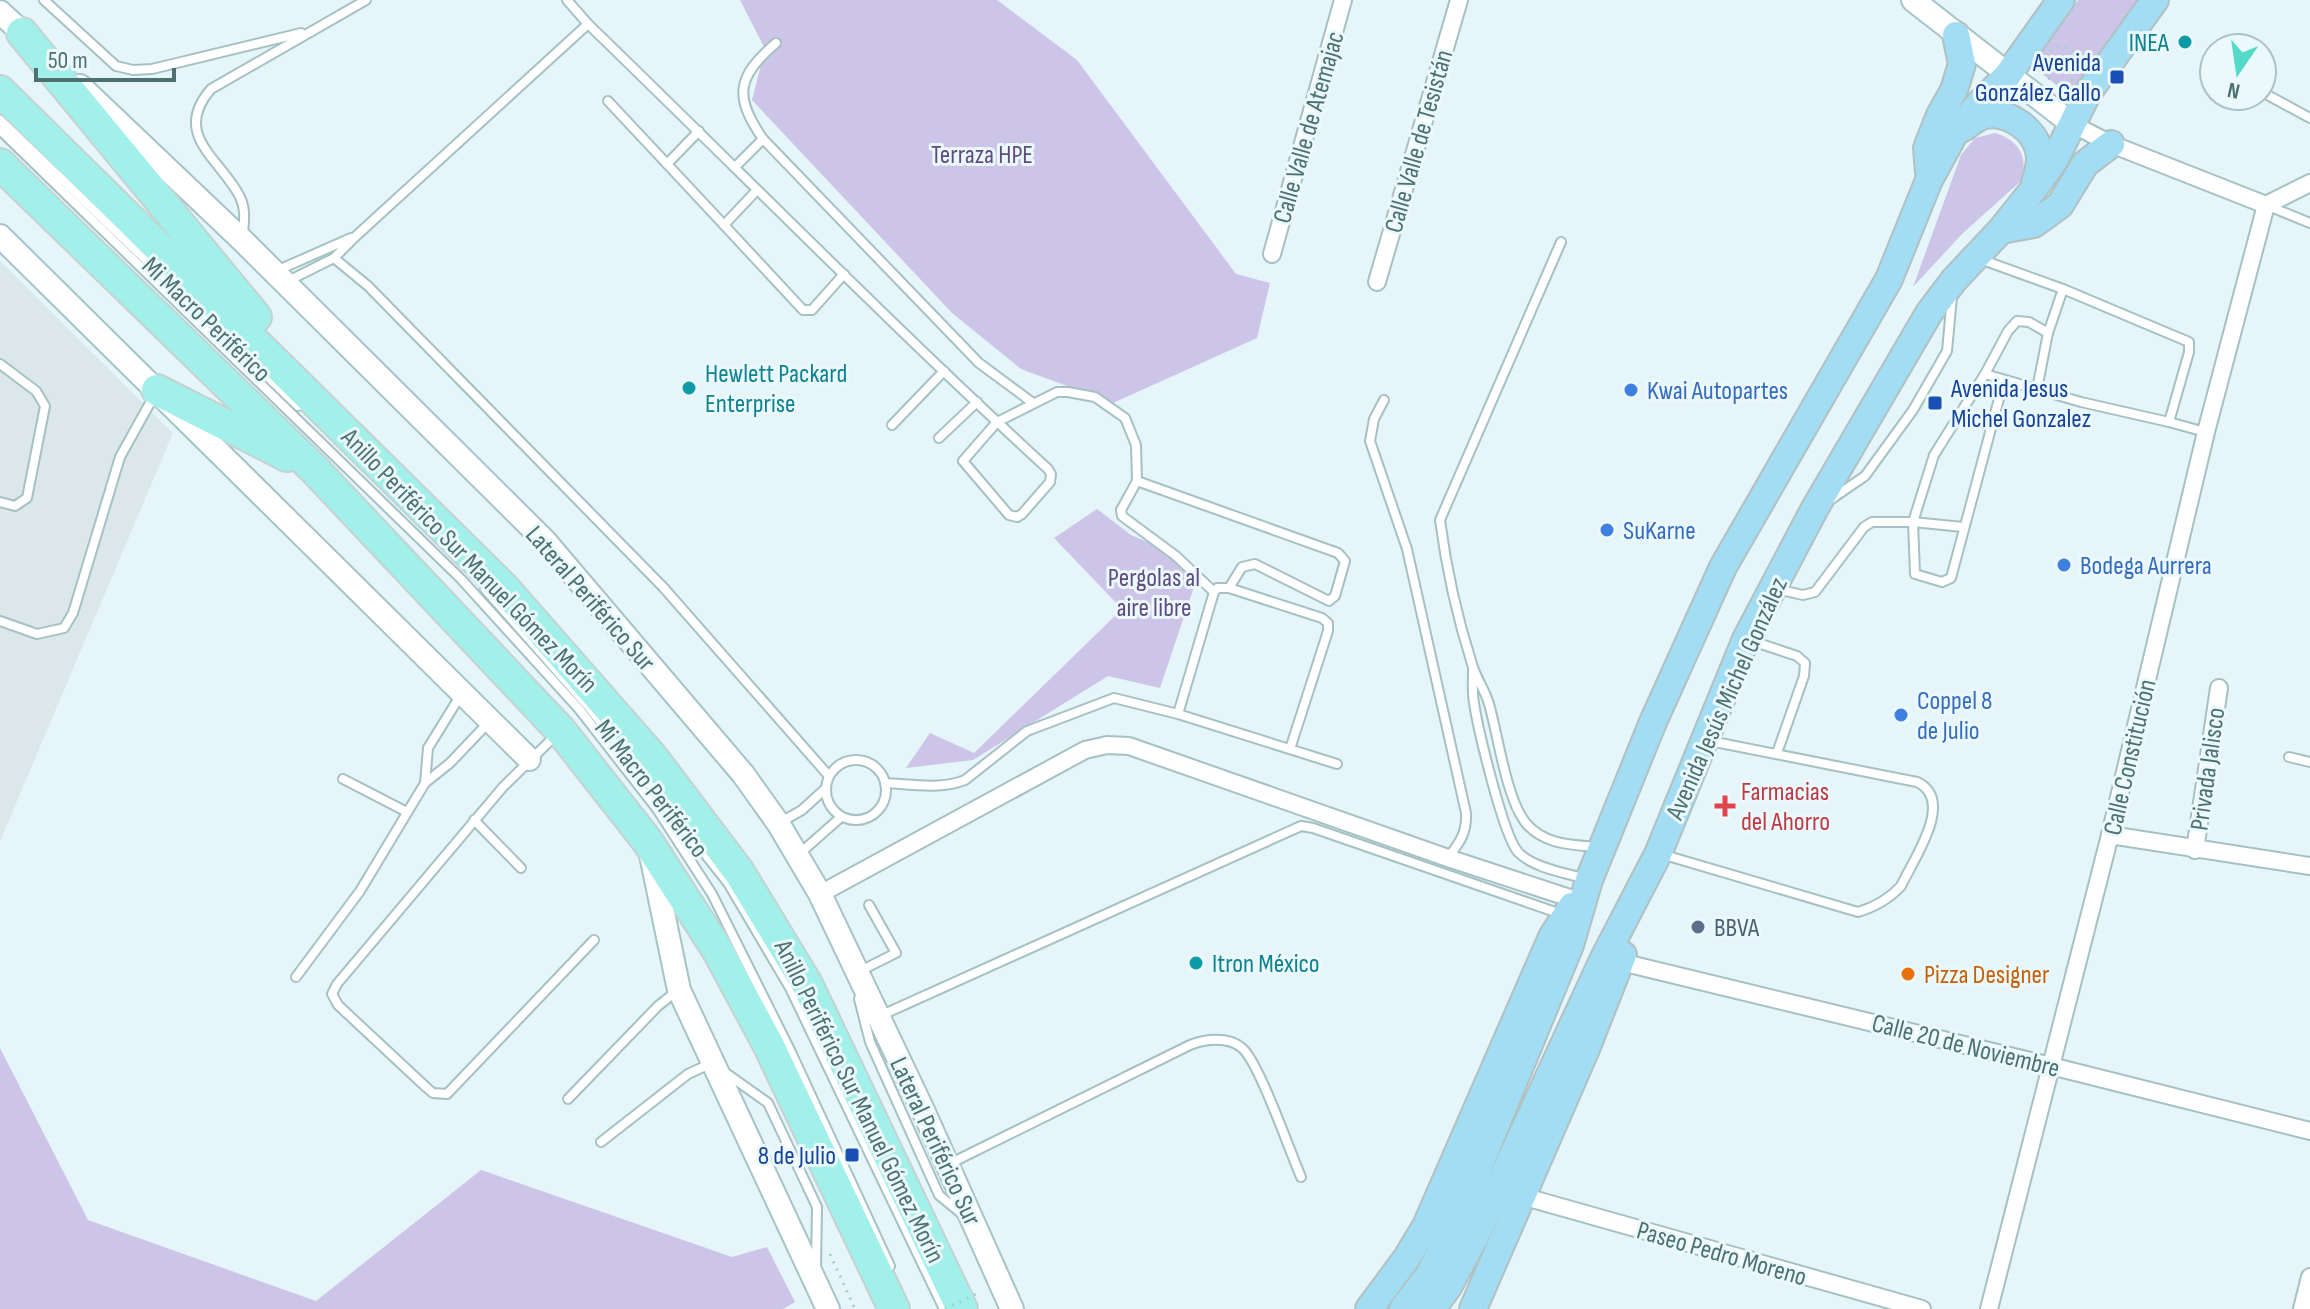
<svg xmlns="http://www.w3.org/2000/svg" width="2310" height="1309" viewBox="0 0 2310 1309" font-family="'Sofia Sans Condensed',sans-serif">
<style>
.industrial{fill:#dce7e9}
.green{fill:#cdc5e7}
.lines{fill:none;stroke-linecap:round;stroke-linejoin:round}
.lane-casing{stroke:#a5c1c3;stroke-width:12}
.street-casing{stroke:#a5c1c3;stroke-width:20}
.secondary-casing{stroke:#a4c4c7;stroke-width:26}
.primary-casing{stroke:#b1c1c1;stroke-width:30}
.highway-casing{stroke:#c6d2d2;stroke-width:34}
.path{stroke:#a3d0d2;stroke-width:3;stroke-dasharray:2 6;stroke-linecap:butt}
.lane{stroke:#fff;stroke-width:8}
.street{stroke:#fff;stroke-width:16}
.secondary{stroke:#fff;stroke-width:22}
.primary{stroke:#a3ddf4;stroke-width:26}
.highway{stroke:#a1f0e9;stroke-width:30}
.path-bridge{stroke:#a3d0d2;stroke-width:3;stroke-dasharray:2 6;stroke-linecap:butt}
.culture-dot{fill:#0f9aa8;stroke:#ebf9fd;stroke-width:3}
.transit-dot{fill:#1a4fb4;stroke:#ebf9fd;stroke-width:3}
.shop-dot{fill:#3f7fe0;stroke:#ebf9fd;stroke-width:3}
.health-dot{fill:#e0444e;stroke:#ebf9fd;stroke-width:3}
.service-dot{fill:#5c6f8a;stroke:#ebf9fd;stroke-width:3}
.food-dot{fill:#e8710a;stroke:#ebf9fd;stroke-width:3}
.labels{text-anchor:middle;stroke-width:6;stroke-linejoin:round;paint-order:stroke}
.culture-label{font-size:26px;fill:#0d838f;stroke:#ebf9fd;text-anchor:start}
.transit-label{font-size:26px;fill:#164399;stroke:#ebf9fd;text-anchor:end}
.street-label{font-size:26px;fill:#4d7171;stroke:#ebf9fd}
.park-label{font-size:26px;fill:#5f4b81;stroke:#ebf9fd}
.shop-label{font-size:26px;fill:#366cbe;stroke:#ebf9fd;text-anchor:start}
.health-label{font-size:26px;fill:#be3a42;stroke:#ebf9fd;text-anchor:start}
.service-label{font-size:26px;fill:#4e5e75;stroke:#ebf9fd;text-anchor:start}
.food-label{font-size:26px;fill:#c56008;stroke:#ebf9fd;text-anchor:start}
</style>
<rect width="100%" height="100%" fill="#e5f5fa"/>
<!-- industrial -->
<polygon class="industrial" points="0,261 173,433 0,841"/>
<!-- green -->
<g class="green">
<polygon points="740,0 997,0 1077,60 1236,274 1270,283 1257,338 1113,403 1021,369 952,313 752,100 765,49"/>
<polygon points="2078,0 2137,0 2072,97 2032,66"/>
<path d="M 1995,133 C 2019,140 2029,157 2021,181 L 1962,234 L 1913,287 L 1961,155 L 1975,138 Z"/>
<polygon points="1097,509 1131,535 1161,548 1196,581 1160,688 1108,676 973,760 906,768 930,733 974,753 1122,609 1054,538"/>
<polygon points="0,1048 88,1220 316,1301 481,1170 732,1257 767,1247 795,1302 783,1309 0,1309"/>
</g>
<g class="lines">
<defs>
<g id="lane">
<polyline points="44,0 116,66 133,70 152,69 301,33"/>
<path d="M 567,0 L 588,24 C 741,172 891,325 1048,469 L 1051,474 L 1050,482 L 1022,514 L 1017,517 L 1009,515 L 963,461 L 997,422 L 1057,392 L 1068,392 L 1095,397 L 1125,418 L 1136,445 L 1137,481"/>
<path d="M 776,43 C 736,77 734,97 763,139 L 979,363 L 1033,403"/>
<polyline points="2262,92 2310,118"/>
<polyline points="608,101 667,164"/>
<polyline points="0,120 298,406"/>
<polyline points="0,130 461,579 579,709 657,809 712,894 790,1050 890,1266"/>
<polyline points="699,131 667,164 724,225"/>
<polyline points="736,166 763,139"/>
<polyline points="757,190 724,225 803,310 812,310 844,274"/>
<polyline points="2266,205 2310,223"/>
<path d="M 243,234 C 244,221 246,209 240,197 C 221,159 171,135 211,89 L 366,0"/>
<path d="M 1561,242 L 1440,520 C 1446,566 1458,620 1472,664 C 1476,678 1485,690 1489,704 C 1498,735 1506,797 1525,822 C 1543,845 1572,845 1599,847"/>
<polyline points="334,258 368,286 663,587 829,776"/>
<polyline points="276,271 351,238"/>
<polyline points="286,282 334,258 356,236 588,24"/>
<polyline points="0,364 36,391 45,406 27,498 15,506 0,502"/>
<polyline points="1985,374 2008,331 2017,321 2029,322 2048,333"/>
<polyline points="2037,389 2048,333 2063,289"/>
<path d="M 1384,400 L 1374,419 L 1370,441 L 1407,549 L 1466,813 C 1467,833 1460,842 1448,858"/>
<polyline points="2169,422 2205,432"/>
<polyline points="892,425 944,371"/>
<polyline points="939,438 977,402"/>
<polyline points="1830,500 1865,476 1913,410 1947,351 1952,297"/>
<polyline points="1963,527 1913,522 1915,574 1942,582 1951,578 2004,380"/>
<polyline points="485,589 587,705 728,883 790,988 944,1309"/>
<polyline points="1776,589 1803,595 1815,592 1864,527 1872,522 1913,522 1934,455 1985,374 2081,402 2169,422 2189,352 2189,342 2063,289 1980,259"/>
<polyline points="1214,592 1176,556 1122,516 1121,510 1137,481 1338,553 1345,561 1335,596 1329,601 1255,564 1242,567 1229,588"/>
<polyline points="0,621 37,634 64,628 73,613 120,457 155,394"/>
<polyline points="1749,640 1797,656 1805,663 1804,676 1777,753"/>
<path d="M 1473,671 C 1473,682 1472,692 1474,703 C 1478,729 1503,835 1518,852 C 1533,868 1566,873 1587,879"/>
<polyline points="1178,714 1214,592 1217,588 1229,588 1322,618 1328,623 1328,631 1290,749"/>
<polyline points="557,734 503,787 337,984 332,994 338,1005 427,1088 433,1093 447,1094 594,940"/>
<polyline points="2289,757 2310,762"/>
<circle cx="856" cy="790" r="30"/>
<polyline points="343,779 407,812"/>
<polyline points="425,783 428,748 462,693"/>
<path d="M 885,783 C 911,784 940,790 965,780 L 1027,731 L 1114,698 L 1178,714 L 1337,764"/>
<polyline points="474,820 521,868"/>
<polyline points="781,822 802,810 825,789"/>
<path d="M 1661,854 L 1858,912 C 1875,907 1889,899 1901,886 C 1913,860 1956,800 1917,782 L 1710,741"/>
<polyline points="798,855 841,817"/>
<polyline points="858,972 896,953 869,905"/>
<polyline points="296,977 360,891 425,783 450,763 490,721"/>
<polyline points="859,999 870,1042 939,1195 962,1214"/>
<polyline points="882,1015 1301,826 1313,828 1561,914"/>
<polyline points="723,1071 768,1103 817,1207 816,1267"/>
<polyline points="568,1099 658,1006 678,990"/>
<polyline points="601,1142 688,1074 712,1063"/>
<path d="M 949,1164 L 1190,1045 C 1204,1039 1229,1036 1242,1048 C 1259,1062 1290,1152 1301,1177"/>
</g>
<g id="street">
<polyline points="2072,124 2111,144 2266,205 2310,183"/>
<polyline points="1272,254 1343,0"/>
<polyline points="1377,282 1459,0"/>
<polyline points="2110,835 2310,866"/>
<polyline points="2195,850 2219,688"/>
<polyline points="820,894 1085,750 1107,745 1129,746 1448,858 1576,900"/>
<polyline points="1621,962 2051,1066 2310,1131"/>
<polyline points="1522,1196 1922,1309"/>
<polyline points="1989,1309 2110,835 2206,432 2266,205"/>
<polyline points="2302,1309 2310,1277"/>
</g>
<g id="secondary">
<polyline points="1913,0 2072,124"/>
<polyline points="0,12 31,41"/>
<polyline points="80,86 242,240 545,541 743,774 778,823 820,894 922,1108 1012,1309"/>
<polyline points="0,236 529,759"/>
<polyline points="651,855 679,990 828,1309"/>
</g>
<g id="primary">
<path d="M 1963,128 C 1970,123 1977,117 1985,115 C 2008,110 2035,130 2039,151 C 2042,162 2038,173 2035,183"/>
<polyline points="1929,172 1927,148 1940,115 1954,90 1962,64 1956,35"/>
<polyline points="2001,230 2034,224 2060,205 2085,164 2111,144"/>
<polyline points="1369,1309 1406,1259 1426,1226 1552,937 1572,906"/>
<polyline points="1403,1309 1429,1275 1454,1226 1570,945 1589,880 1653,722 1723,567 1889,279 1929,180 1953,136 1979,104 2007,76 2061,0"/>
<polyline points="1432,1309 1448,1287 1475,1237 1603,960 1658,854 1746,639 1815,508 1929,313 1954,280 2001,230 2033,190 2054,161 2087,94 2155,0"/>
<polyline points="1473,1309 1586,1049 1623,955"/>
</g>
<g id="highway">
<polyline points="22,33 256,317"/>
<polyline points="0,91 504,588 653,758 739,872 807,984 962,1309"/>
<polyline points="0,164 314,469 561,731 648,842 718,951 768,1044 894,1309"/>
<polyline points="157,390 287,456"/>
</g>
</defs>
<!-- lane casing -->
<use href="#lane" class="lane-casing"/>
<!-- street casing -->
<use href="#street" class="street-casing"/>
<!-- secondary casing -->
<use href="#secondary" class="secondary-casing"/>
<!-- primary casing -->
<use href="#primary" class="primary-casing"/>
<!-- highway casing -->
<use href="#highway" class="highway-casing"/>
<!-- path -->
<g class="path">
<circle cx="2061" cy="65" r="18"/>
<polyline points="830,1254 855,1309"/>
</g>
<!-- lane -->
<use href="#lane" class="lane"/>
<!-- street -->
<use href="#street" class="street"/>
<!-- secondary -->
<use href="#secondary" class="secondary"/>
<!-- primary -->
<use href="#primary" class="primary"/>
<!-- highway -->
<use href="#highway" class="highway"/>
<!-- path-bridge -->
<polyline class="path-bridge" points="945,1309 978,1293"/>
</g>
<!-- markers -->
<g class="culture-dot">
<circle cx="2185" cy="42" r="8"/>
<circle cx="689" cy="388" r="8"/>
<circle cx="1196" cy="963" r="8"/>
</g>
<g class="transit-dot">
<rect x="2109" y="69" width="16" height="16" rx="4"/>
<rect x="1927" y="395" width="16" height="16" rx="4"/>
<rect x="844" y="1147" width="16" height="16" rx="4"/>
</g>
<g class="shop-dot">
<circle cx="1631" cy="390" r="8"/>
<circle cx="1607" cy="530" r="8"/>
<circle cx="2064" cy="565" r="8"/>
<circle cx="1901" cy="715" r="8"/>
</g>
<path class="health-dot" d="M1721 794h8v8h8v8h-8v8h-8v-8h-8v-8h8z"/>
<circle class="service-dot" cx="1698" cy="927" r="8"/>
<circle class="food-dot" cx="1908" cy="974" r="8"/>
<g class="labels">
<!-- culture labels -->
<g class="culture-label">
<text x="2169" y="51" text-anchor="end">INEA</text>
<text x="705" y="382">Hewlett Packard<tspan x="705" dy="30">Enterprise</tspan></text>
<text x="1212" y="972">Itron México</text>
</g>
<!-- transit labels -->
<g class="transit-label">
<text x="2101" y="71">Avenida<tspan x="2101" dy="30">González Gallo</tspan></text>
<text x="1951" y="397" text-anchor="start">Avenida Jesus<tspan x="1951" dy="30">Michel Gonzalez</tspan></text>
<text x="836" y="1164">8 de Julio</text>
</g>
<!-- street labels -->
<g class="street-label">
<text transform="translate(1308 127) rotate(-74)" y="9">Calle Valle de Atemajac</text>
<text transform="translate(1418 141) rotate(-74)" y="9">Calle Valle de Tesistán</text>
<text transform="translate(207 319) rotate(44)" y="9">Mi Macro Periférico</text>
<text transform="translate(470 560) rotate(46)" y="9">Anillo Periférico Sur Manuel Gómez Morín</text>
<text transform="translate(591 598) rotate(49)" y="9">Lateral Periférico Sur</text>
<text transform="translate(1726 698) rotate(-66)" y="9">Avenida Jesús Michel González</text>
<text transform="translate(2129 757) rotate(-77)" y="9">Calle Constitución</text>
<text transform="translate(2207 769) rotate(-82)" y="9">Privada Jalisco</text>
<text transform="translate(652 788) rotate(52)" y="9">Mi Macro Periférico</text>
<text transform="translate(1966 1045) rotate(14)" y="9">Calle 20 de Noviembre</text>
<text transform="translate(860 1101) rotate(64)" y="9">Anillo Periférico Sur Manuel Gómez Morín</text>
<text transform="translate(936 1141) rotate(65)" y="9">Lateral Periférico Sur</text>
<text transform="translate(1722 1253) rotate(16)" y="9">Paseo Pedro Moreno</text>
</g>
<!-- park labels -->
<g class="park-label">
<text x="982" y="163">Terraza HPE</text>
<text x="1154" y="586">Pergolas al<tspan x="1154" dy="30">aire libre</tspan></text>
</g>
<!-- shop labels -->
<g class="shop-label">
<text x="1647" y="399">Kwai Autopartes</text>
<text x="1623" y="539">SuKarne</text>
<text x="2080" y="574">Bodega Aurrera</text>
<text x="1917" y="709">Coppel 8<tspan x="1917" dy="30">de Julio</tspan></text>
</g>
<!-- health labels -->
<g class="health-label">
<text x="1741" y="800">Farmacias<tspan x="1741" dy="30">del Ahorro</tspan></text>
</g>
<!-- service labels -->
<g class="service-label">
<text x="1714" y="936">BBVA</text>
</g>
<!-- food labels -->
<g class="food-label">
<text x="1924" y="983">Pizza Designer</text>
</g>
</g>
<!-- north arrow -->
<g transform="translate(2238 72) rotate(193)"><circle r="38" fill="#ebf9fd" stroke="#acc3c5" stroke-width="2"/>
<path d="M0-6L14 30L0 20L-14 30Z" fill="#54dac9"/>
<text y="-12" font-size="22" font-weight="bold" text-anchor="middle" fill="#4d7171">N</text>
</g>
<!-- scale -->
<path d="M36 68v12h138v-12" fill="none" stroke="#4d7171" stroke-width="4"/>
<text x="48" y="68" font-size="24" fill="#4d7171" stroke="#ebf9fd" stroke-width="6" paint-order="stroke">50 m</text>
</svg>
